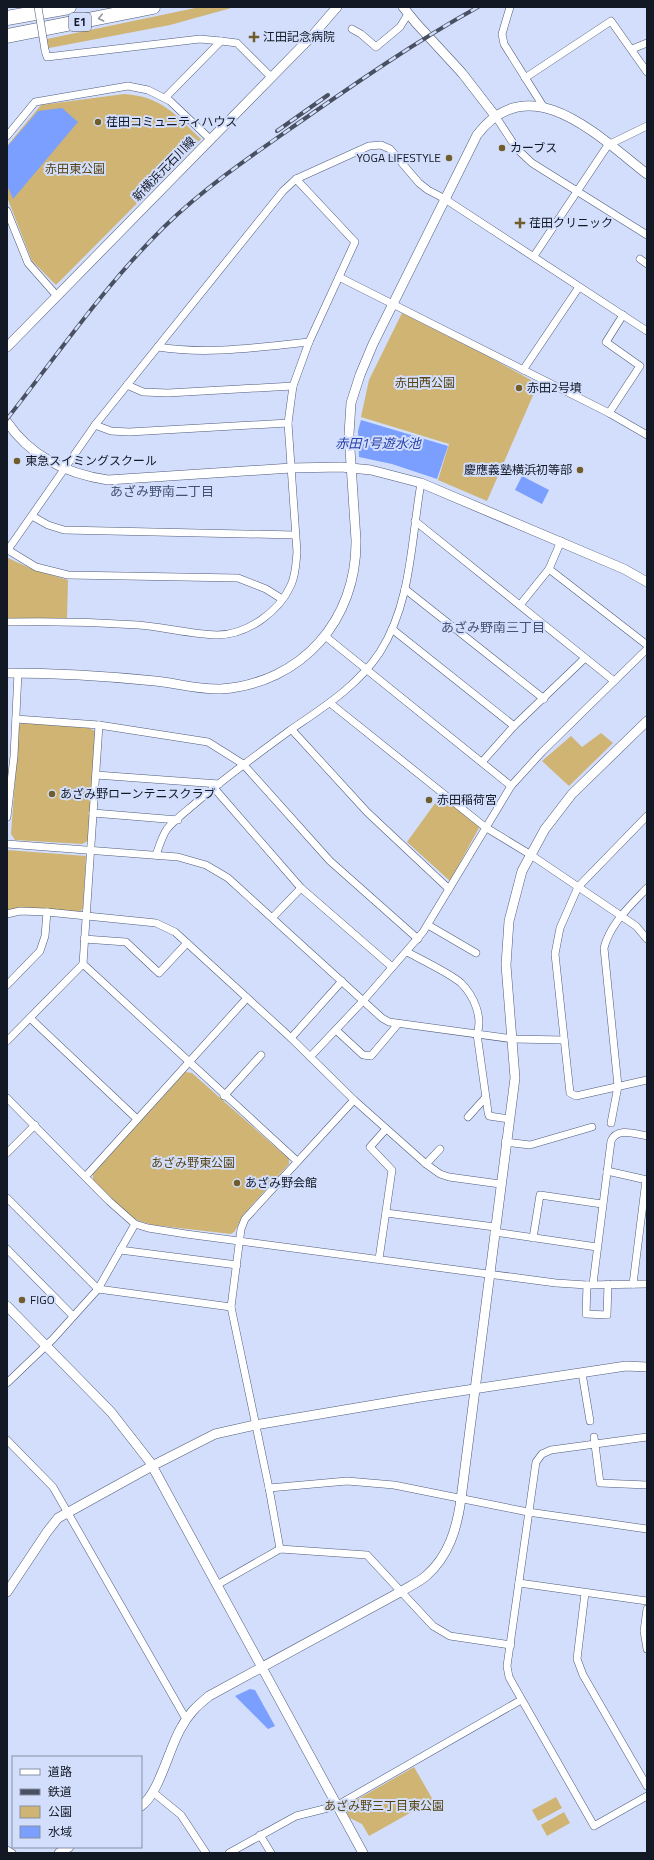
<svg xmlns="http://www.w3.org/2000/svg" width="654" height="1860" viewBox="0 0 654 1860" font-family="'Titillium Web','Noto Sans JP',sans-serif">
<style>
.green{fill:#cfb473}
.water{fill:#7b9fff}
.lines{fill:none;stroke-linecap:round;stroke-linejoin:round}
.minor-casing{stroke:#4f5c7b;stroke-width:8}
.tertiary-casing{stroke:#4f5c7b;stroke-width:10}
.motorway-casing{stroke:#4f5c7b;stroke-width:15}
.minor{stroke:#fff;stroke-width:7}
.tertiary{stroke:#fff;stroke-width:9}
.motorway{stroke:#fff;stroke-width:14}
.rail-casing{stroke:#495061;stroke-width:4}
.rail{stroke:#d2defb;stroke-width:2.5;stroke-dasharray:8;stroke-linecap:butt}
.minor-bridge-casing{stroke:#4f5c7b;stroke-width:8;stroke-linecap:butt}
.minor-bridge{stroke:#fff;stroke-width:7}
.oneway{stroke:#95979d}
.poi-dot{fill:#715d2b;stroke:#d2defb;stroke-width:1.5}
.labels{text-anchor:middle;stroke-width:4;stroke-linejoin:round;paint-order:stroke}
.shield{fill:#d2defb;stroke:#4c5365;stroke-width:1}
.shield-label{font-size:11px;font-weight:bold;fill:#131825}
.poi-label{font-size:12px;fill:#131825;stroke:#d2defb;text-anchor:start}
.park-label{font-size:12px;fill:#574412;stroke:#d2defb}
.street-label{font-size:12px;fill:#131825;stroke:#d2defb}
.water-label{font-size:13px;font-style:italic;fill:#243fab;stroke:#d2defb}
.neighbourhood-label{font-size:13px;fill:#455170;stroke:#d2defb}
</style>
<rect width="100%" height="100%" fill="#d2defb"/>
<!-- green -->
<g class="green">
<polygon points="200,7 235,7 170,25 49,48 47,39"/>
<path d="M 124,94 C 163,97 174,114 201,139 L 56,285 L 32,261 L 7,197 L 7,146 L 41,105 Z"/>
<polygon points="402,313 486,355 538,384 487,501 438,480 449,444 361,417 369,380"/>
<polygon points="8,558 34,570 68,580 67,618 7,618"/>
<polygon points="21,723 89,728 95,731 88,841 82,844 15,840 11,834 19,727"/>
<polygon points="601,733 613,743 569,786 542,761 571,736 582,747"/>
<polygon points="441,795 480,826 450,881 407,842"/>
<polygon points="7,850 86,856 83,908 80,912 7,911"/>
<polygon points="185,1072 192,1073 289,1159 289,1164 243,1215 235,1231 231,1234 153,1225 139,1221 129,1215 93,1180 93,1174"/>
<polygon points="414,1767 433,1800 369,1836 362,1824 350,1818 344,1807"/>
<polygon points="556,1797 562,1808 538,1821 532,1810"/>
<polygon points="564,1812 570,1823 547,1836 541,1825"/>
</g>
<!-- water -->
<g class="water">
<polygon points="62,108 78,122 13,199 7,185 7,147 38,111"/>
<polygon points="361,420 448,446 437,479 392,464 359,457 358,431"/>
<polygon points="522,476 549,490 542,504 515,490"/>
<polygon points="250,1689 255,1690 275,1726 268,1729 235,1696"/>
</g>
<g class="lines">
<defs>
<g id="minor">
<polyline points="510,7 502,34 504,44 543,106"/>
<polyline points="352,29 361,34 376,47 400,27 408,14"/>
<polyline points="632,49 647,43"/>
<polyline points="45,50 47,57 200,39 221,41"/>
<polyline points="525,78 611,21 647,72"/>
<polyline points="165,98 221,41 237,43 271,77"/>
<polyline points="496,117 517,149 532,163 647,235"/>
<polyline points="7,136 35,102 128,86 148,90 170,101 210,139"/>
<polyline points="7,211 28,263 57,296"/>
<polyline points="534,256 608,145 647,126"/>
<polyline points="640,259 647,264"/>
<polyline points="339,277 609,413 647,435"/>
<path d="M 158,347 C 208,355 259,347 309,342"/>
<polyline points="523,370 579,287"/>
<polyline points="127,385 143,392 168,393 293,386"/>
<polyline points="609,413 640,366 606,342 623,315"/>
<polyline points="95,425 111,431 129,432 288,423"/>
<polyline points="32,516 48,525 64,530 295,535"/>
<polyline points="415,521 614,681"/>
<polyline points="8,550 36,567 68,575 238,578 266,589 282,599"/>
<polyline points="7,551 95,425 283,191 296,179 369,146 381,145 390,149 419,183 428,190 445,199 647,331"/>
<polyline points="549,569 647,645"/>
<polyline points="405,589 544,699"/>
<polyline points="520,605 549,569 561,541"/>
<path d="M 7,622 C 51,621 94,622 138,625 C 164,627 190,634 217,635 C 247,635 279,612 291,585 C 296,574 296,562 297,552 L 288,423 L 293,386 L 309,342 L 355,242 L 296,179"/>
<polyline points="392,629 514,726"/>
<polyline points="325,636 511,786"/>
<polyline points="330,703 485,827 531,855 636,926 647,939"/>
<polyline points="16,719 99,725 208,742 243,764 330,861 418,939"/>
<polyline points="99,725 83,964 297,1161"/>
<polyline points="292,730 367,812 449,889"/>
<polyline points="482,762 514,726 584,659"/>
<polyline points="96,775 219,784"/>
<polyline points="214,788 301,888 392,967"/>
<polyline points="93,813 178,820"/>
<polyline points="647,816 578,887 560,928 555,954 570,1093 576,1096 647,1080"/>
<polyline points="7,817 14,756 18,673"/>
<polyline points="7,844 178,857 206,865 228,878 382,1018 389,1022 513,1039 564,1040"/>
<path d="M 156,855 C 159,847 162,836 167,829 C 175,819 188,810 198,801 C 227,776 258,754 289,731 C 322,708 357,687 380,652 C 412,602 411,539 421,483"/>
<polyline points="7,914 20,911 47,912 156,923 175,932 291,1038 354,1100 426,1164 440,1174 449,1177 500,1184"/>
<polyline points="273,917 301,888"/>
<polyline points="428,925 476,953"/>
<polyline points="84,939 126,942 159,973 187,943"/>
<path d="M 407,952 C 420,959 451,974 461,983 C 474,996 483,1017 477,1034 L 488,1112 L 489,1116 L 509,1119"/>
<polyline points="7,985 40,951 45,936 47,912"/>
<polyline points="30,1018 137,1119"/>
<polyline points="336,1030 363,1055 371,1056 398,1024"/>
<polyline points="291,1038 342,981"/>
<polyline points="7,1041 83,964"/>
<polyline points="310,1057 363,1001 423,932 511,786 542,752 647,649"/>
<polyline points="224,1096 261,1055"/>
<polyline points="7,1098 109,1201 135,1224 98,1289 53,1339 7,1383"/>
<polyline points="468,1117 485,1098"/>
<path d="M 611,1123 L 618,1086 L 604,948 C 610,924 630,906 647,888"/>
<polyline points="505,1142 530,1145 592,1127"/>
<polyline points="7,1153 35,1125"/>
<polyline points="426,1164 440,1149"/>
<polyline points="607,1171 647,1180"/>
<polyline points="86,1176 247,998"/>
<polyline points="7,1198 98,1289 231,1307"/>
<polyline points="386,1213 495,1227"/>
<polyline points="135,1224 148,1228 186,1234 556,1283 587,1285 647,1284"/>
<polyline points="494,1232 597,1247"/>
<polyline points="533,1238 540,1195 602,1204"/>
<polyline points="7,1249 73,1316"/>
<polyline points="120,1250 237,1265"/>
<polyline points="379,1259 392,1170 370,1147 386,1129"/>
<path d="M 593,1284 L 611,1141 C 617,1127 635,1134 647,1136"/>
<polyline points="633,1284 646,1180"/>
<polyline points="587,1285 586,1314 607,1315 608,1284"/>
<polyline points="582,1373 590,1421"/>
<polyline points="594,1437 600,1483 647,1485"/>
<polyline points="647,1437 551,1450 542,1454 536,1462 507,1666 509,1677 514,1686 594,1826 647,1796"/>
<polyline points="7,1440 53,1487 186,1719"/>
<polyline points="269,1488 347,1481 394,1485 528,1512 647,1529"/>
<polyline points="280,1549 269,1488 231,1307 241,1229 245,1219 354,1100"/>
<polyline points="519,1583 647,1601"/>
<polyline points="217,1585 280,1549 367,1555 433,1626 450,1636 511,1645"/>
<polyline points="585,1593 577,1659 583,1675 647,1786"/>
<polyline points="647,1609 644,1631 647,1649"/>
<polyline points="154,1793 181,1815 206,1853"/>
<polyline points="260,1835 271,1853"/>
<polyline points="7,1850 12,1853"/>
<polyline points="229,1853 296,1816 336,1806 521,1700"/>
</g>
<g id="tertiary">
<polyline points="403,7 416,23 462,73 496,117"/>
<polyline points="7,347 312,36 337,7"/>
<path d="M 7,422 C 31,457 67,474 108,480 L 291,468 L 341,467 L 371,470 L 421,483 L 624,569 L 647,582"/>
<path d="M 7,673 C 57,673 106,676 155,681 C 176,683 199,690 221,689 C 302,683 357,620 356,540 L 349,434 L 351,403 L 360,375 L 373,344 L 477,135 C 530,65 600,138 647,174"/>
<polyline points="7,1306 111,1412 150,1462 363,1853"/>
<polyline points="7,1592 47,1532 58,1518 152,1466 215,1434 255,1425 421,1397 626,1366 647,1367"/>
<path d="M 141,1806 C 159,1794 169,1748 181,1728 C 188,1714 197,1706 209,1696 L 402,1591 C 410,1586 419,1582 426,1576 C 449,1556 457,1528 461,1499 L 515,1078 L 506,965 L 509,921 L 522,871 L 545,829 L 572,794 L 647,721"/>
<polyline points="59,1853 69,1847"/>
</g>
<g id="motorway">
<polyline points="7,18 69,7"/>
<polyline points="7,36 153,7"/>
</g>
</defs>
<!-- minor casing -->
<use href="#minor" class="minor-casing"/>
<!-- tertiary casing -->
<use href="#tertiary" class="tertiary-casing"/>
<!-- motorway casing -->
<use href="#motorway" class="motorway-casing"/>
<!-- minor -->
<use href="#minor" class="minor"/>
<!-- tertiary -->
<use href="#tertiary" class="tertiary"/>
<!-- motorway -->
<use href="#motorway" class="motorway"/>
<defs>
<g id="rail">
<polyline points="277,131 328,95"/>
<path d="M 7,419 C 58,354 105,285 164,227 C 204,188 251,156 297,124 C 356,83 415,42 478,7"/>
</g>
</defs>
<!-- rail casing -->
<use href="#rail" class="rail-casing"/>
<!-- rail -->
<use href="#rail" class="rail"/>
<defs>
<polyline id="minor-bridge" points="38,7 45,50"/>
</defs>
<!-- minor-bridge casing -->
<use href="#minor-bridge" class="minor-bridge-casing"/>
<!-- minor-bridge -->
<use href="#minor-bridge" class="minor-bridge"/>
</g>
<!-- one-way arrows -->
<defs><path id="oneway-chevron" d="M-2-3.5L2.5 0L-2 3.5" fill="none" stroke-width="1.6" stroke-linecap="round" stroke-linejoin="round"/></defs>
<use class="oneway" href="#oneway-chevron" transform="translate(101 18) rotate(168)"/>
<!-- markers -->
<g class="poi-dot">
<path d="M252 31h4v4h4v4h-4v4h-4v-4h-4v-4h4z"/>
<circle cx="98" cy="122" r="4"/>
<circle cx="502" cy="148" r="4"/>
<circle cx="449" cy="158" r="4"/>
<path d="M518 217h4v4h4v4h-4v4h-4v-4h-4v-4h4z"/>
<circle cx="519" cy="388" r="4"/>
<circle cx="17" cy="461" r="4"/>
<circle cx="580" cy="470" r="4"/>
<circle cx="52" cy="794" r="4"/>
<circle cx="429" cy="800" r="4"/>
<circle cx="237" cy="1183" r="4"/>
<circle cx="22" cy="1300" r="4"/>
</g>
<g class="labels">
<!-- shield labels -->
<rect class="shield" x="69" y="13" width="22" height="18" rx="3"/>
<g class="shield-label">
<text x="80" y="26">E1</text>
</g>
<!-- poi labels -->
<g class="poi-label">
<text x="263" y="41">江田記念病院</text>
<text x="106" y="126">荏田コミュニティハウス</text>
<text x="510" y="152">カーブス</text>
<text x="441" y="162" text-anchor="end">YOGA LIFESTYLE</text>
<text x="529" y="227">荏田クリニック</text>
<text x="527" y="392">赤田2号墳</text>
<text x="25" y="465">東急スイミングスクール</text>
<text x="572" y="474" text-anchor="end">慶應義塾横浜初等部</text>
<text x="60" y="798">あざみ野ローンテニスクラブ</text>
<text x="437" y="804">赤田稲荷宮</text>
<text x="245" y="1187">あざみ野会館</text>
<text x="30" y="1304">FIGO</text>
</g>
<!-- park labels -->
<g class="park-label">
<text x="75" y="173">赤田東公園</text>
<text x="425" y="387">赤田西公園</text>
<text x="193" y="1167">あざみ野東公園</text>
<text x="384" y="1810">あざみ野三丁目東公園</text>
</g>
<!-- street labels -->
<g class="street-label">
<text transform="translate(164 169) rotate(-46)" y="4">新横浜元石川線</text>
</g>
<!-- water labels -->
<g class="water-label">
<text x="378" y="448">赤田1号遊水池</text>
</g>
<!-- neighbourhood labels -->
<g class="neighbourhood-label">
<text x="162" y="496">あざみ野南二丁目</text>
<text x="493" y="632">あざみ野南三丁目</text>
</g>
</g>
<!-- border -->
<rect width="654" height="1860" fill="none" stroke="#131825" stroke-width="16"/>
<!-- legend -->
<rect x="12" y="1756" width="130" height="92" fill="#d2defb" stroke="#868fa5"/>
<rect x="20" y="1769" width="20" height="6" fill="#ffffff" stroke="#868fa5"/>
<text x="48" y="1776" font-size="12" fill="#131825">道路</text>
<rect x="20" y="1789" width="20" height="6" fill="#495061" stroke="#868fa5"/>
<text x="48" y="1796" font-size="12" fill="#131825">鉄道</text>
<rect x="20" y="1806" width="20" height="12" fill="#cfb473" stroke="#868fa5"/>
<text x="48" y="1816" font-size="12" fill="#131825">公園</text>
<rect x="20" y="1826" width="20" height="12" fill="#7b9fff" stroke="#868fa5"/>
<text x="48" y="1836" font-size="12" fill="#131825">水域</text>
</svg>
